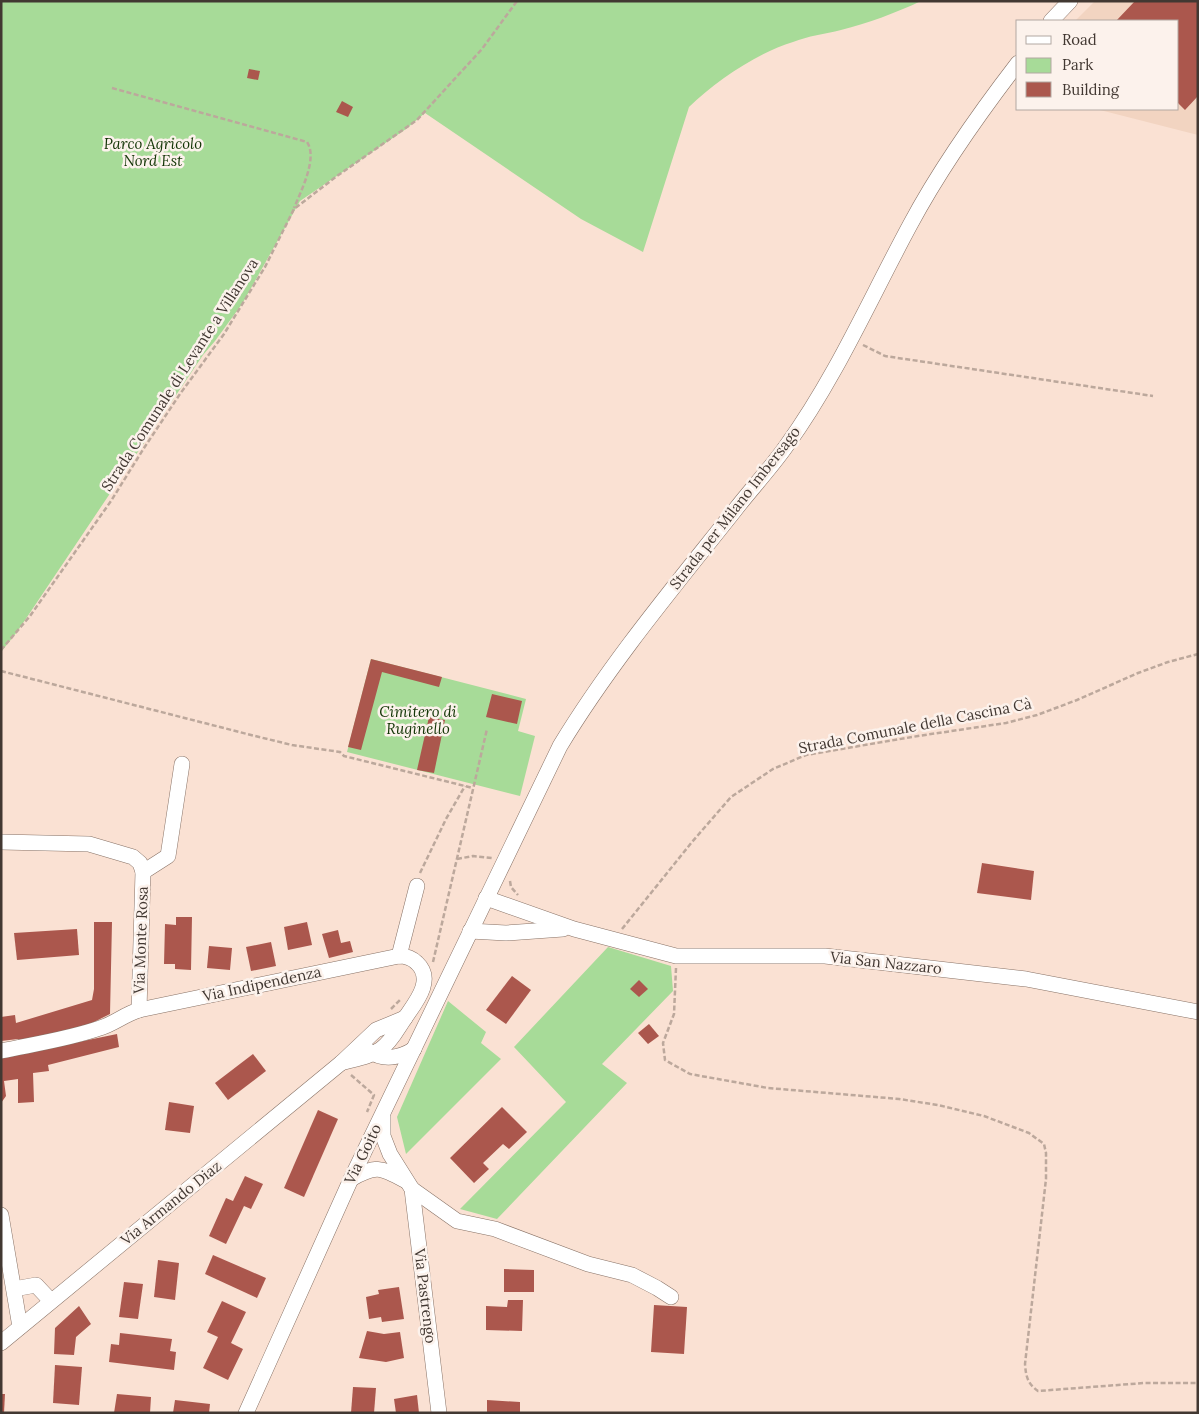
<svg xmlns="http://www.w3.org/2000/svg" width="1199" height="1414" viewBox="0 0 1199 1414" font-family="Lora,serif">
<style>
.built{fill:#f2d4c1}
.green{fill:#a7db98}
.building{fill:#ab574d}
.lines{fill:none;stroke-linecap:round;stroke-linejoin:round}
.minor-casing{stroke:#887266;stroke-width:16}
.path{stroke:#bca89c;stroke-width:2.5;stroke-dasharray:5 2.5;stroke-linecap:butt}
.minor{stroke:#fff;stroke-width:15}
.labels{text-anchor:middle;stroke-width:5;stroke-linejoin:round;paint-order:stroke}
.park-label{font-size:15px;font-style:italic;fill:#123505;stroke:#fcf2ec}
.street-label{font-size:15px;fill:#423832;stroke:#fcf2ec}
</style>
<rect width="100%" height="100%" fill="#fae1d3"/>
<!-- built -->
<polygon class="built" points="1095,1 1198,1 1198,135 1096,109 1178,109 1178,21 1075,21"/>
<!-- green -->
<g class="green">
<path d="M 1,1 L 921,1 C 896,13 868,23 841,30 C 825,34 808,36 793,42 C 757,53 716,81 689,107 L 643,252 L 581,219 L 425,113 L 406,129 L 300,201 L 242,304 L 215,341 L 203,355 L 17,632 L 1,652 Z"/>
<polygon points="371,659 526,699 518,731 535,736 520,796 347,752"/>
<polygon points="608,947 671,966 673,991 602,1064 627,1083 497,1219 460,1209 566,1102 514,1047"/>
<polygon points="448,1001 486,1032 481,1043 501,1059 406,1154 397,1117"/>
</g>
<!-- building -->
<g class="building">
<polygon points="1135,1 1198,1 1198,96 1185,110 1178,103 1178,21 1116,21"/>
<polygon points="249,69 260,71 258,80 247,78"/>
<polygon points="342,101 353,107 348,117 336,112"/>
<polygon points="371,659 442,677 439,687 382,672 361,750 348,747"/>
<polygon points="492,694 522,701 517,724 486,717"/>
<polygon points="429,717 445,720 434,773 417,770"/>
<polygon points="982,863 1034,871 1031,900 977,893"/>
<polygon points="176,917 192,917 191,970 175,969 175,964 164,964 165,924 176,925"/>
<polygon points="94,922 112,922 110,1014 80,1029 20,1043 18,1039 1,1041 1,1017 15,1015 16,1023 92,1000 94,989"/>
<polygon points="307,922 312,945 288,950 284,927"/>
<polygon points="77,929 79,955 17,960 14,933"/>
<polygon points="338,930 341,943 350,941 353,952 329,958 322,934"/>
<polygon points="271,942 276,966 251,971 246,947"/>
<polygon points="209,946 232,948 230,970 207,968"/>
<polygon points="512,976 531,990 506,1024 486,1010"/>
<polygon points="639,980 648,989 639,997 630,989"/>
<polygon points="649,1024 659,1036 648,1044 638,1033"/>
<polygon points="117,1034 119,1047 48,1065 49,1071 33,1073 34,1102 18,1103 18,1079 4,1081 6,1096 1,1103 1,1058"/>
<polygon points="253,1054 266,1071 228,1100 215,1083"/>
<polygon points="169,1102 194,1106 190,1133 165,1130"/>
<polygon points="502,1107 527,1132 509,1149 503,1144 483,1163 489,1169 474,1183 450,1158"/>
<polygon points="318,1110 338,1119 304,1197 284,1188"/>
<polygon points="245,1176 263,1184 251,1209 244,1206 226,1244 209,1236 226,1198 233,1201"/>
<polygon points="213,1255 266,1278 257,1298 205,1274"/>
<polygon points="158,1260 179,1263 175,1300 154,1297"/>
<polygon points="504,1269 534,1270 534,1292 504,1292"/>
<polygon points="124,1282 143,1284 138,1319 119,1317"/>
<polygon points="399,1287 404,1319 382,1322 381,1317 369,1319 366,1297 379,1294 378,1290"/>
<polygon points="508,1300 523,1300 522,1331 486,1330 486,1306 507,1307"/>
<polygon points="222,1301 246,1312 231,1343 243,1349 228,1380 203,1368 218,1337 207,1332"/>
<polygon points="654,1305 687,1307 684,1354 651,1352"/>
<polygon points="79,1306 91,1324 76,1337 74,1355 54,1354 55,1328"/>
<polygon points="367,1331 384,1334 400,1332 404,1358 386,1362 359,1358"/>
<polygon points="120,1333 172,1339 170,1351 176,1352 174,1370 109,1362 111,1344 119,1345"/>
<polygon points="55,1365 82,1367 79,1405 53,1403"/>
<polygon points="353,1387 376,1388 374,1413 351,1413"/>
<polygon points="1,1394 5,1394 4,1413 1,1413"/>
<polygon points="117,1394 151,1397 150,1413 114,1413"/>
<polygon points="417,1395 419,1413 396,1413 394,1399"/>
<polygon points="175,1400 210,1404 209,1413 173,1413"/>
<polygon points="487,1400 520,1402 520,1413 487,1413"/>
</g>
<g class="lines">
<defs>
<g id="minor">
<polyline points="1051,21 1070,1"/>
<polyline points="1,842 89,844 133,857 140,863 143,872 139,1010"/>
<polyline points="143,872 168,856 182,764"/>
<polyline points="486,898 574,929 676,956 825,956 1026,979 1198,1012"/>
<polyline points="470,931 506,933 563,929"/>
<polyline points="399,956 417,886"/>
<path d="M 1,1051 C 34,1044 69,1039 100,1028 C 114,1024 125,1014 139,1010 L 399,956 C 406,956 412,958 417,963 C 435,980 415,1003 405,1018 C 397,1029 393,1040 381,1049 C 370,1057 355,1059 341,1063"/>
<path d="M 369,1051 C 383,1061 400,1058 414,1049"/>
<polyline points="383,1116 383,1136 390,1154 412,1189 439,1413"/>
<path d="M 351,1179 C 376,1165 380,1167 404,1180"/>
<polyline points="412,1189 457,1221 495,1229 588,1264 632,1275 657,1288 671,1297"/>
<polyline points="1,1215 20,1327"/>
<polyline points="14,1289 36,1285 51,1301"/>
<polyline points="1,1343 341,1063 376,1030 405,1018"/>
<path d="M 246,1413 L 351,1179 L 560,746 C 611,662 674,587 735,510 C 752,488 771,468 787,445 C 836,377 870,299 910,225 C 941,167 978,115 1018,63"/>
</g>
</defs>
<!-- minor casing -->
<use href="#minor" class="minor-casing"/>
<!-- path -->
<g class="path">
<path d="M 112,88 L 307,142 C 318,158 301,191 294,208"/>
<polyline points="863,345 885,356 1153,396"/>
<polyline points="1,650 30,616 111,501 144,448 180,394 224,334 265,267 294,209 337,176 417,120 482,49 517,1"/>
<polyline points="1,671 255,736 292,745 340,752 344,756 473,788"/>
<polyline points="457,859 473,856 492,858"/>
<polyline points="420,873 446,819 465,786"/>
<polyline points="510,881 511,887 518,895"/>
<polyline points="622,929 692,842 731,797 773,769 806,755 918,736 1006,723 1037,715 1077,700 1138,673 1168,662 1198,654"/>
<polyline points="433,962 487,729"/>
<path d="M 676,968 L 674,1014 L 663,1043 L 665,1060 L 690,1074 L 768,1088 L 899,1099 L 938,1105 L 984,1116 L 1029,1133 L 1044,1144 L 1046,1153 L 1046,1179 L 1025,1364 C 1026,1376 1027,1383 1038,1391 L 1144,1383 L 1198,1383"/>
<polyline points="391,1009 400,1000"/>
<polyline points="351,1075 374,1095 367,1112"/>
</g>
<!-- minor -->
<use href="#minor" class="minor"/>
</g>
<g class="labels">
<!-- park labels -->
<g class="park-label">
<text x="153" y="149">Parco Agricolo<tspan x="153" dy="17">Nord Est</tspan></text>
<text x="418" y="717">Cimitero di<tspan x="418" dy="17">Ruginello</tspan></text>
</g>
<!-- street labels -->
<g class="street-label">
<text transform="translate(180 375) rotate(-57)" y="5">Strada Comunale di Levante a Villanova</text>
<text transform="translate(735 508) rotate(-52)" y="5">Strada per Milano Imbersago</text>
<text transform="translate(915 726) rotate(-11)" y="5">Strada Comunale della Cascina Cà</text>
<text transform="translate(141 940) rotate(-88)" y="5">Via Monte Rosa</text>
<text transform="translate(886 963) rotate(6)" y="5">Via San Nazzaro</text>
<text transform="translate(262 984) rotate(-12)" y="5">Via Indipendenza</text>
<text transform="translate(363 1154) rotate(-64)" y="5">Via Goito</text>
<text transform="translate(171 1203) rotate(-39)" y="5">Via Armando Diaz</text>
<text transform="translate(425 1296) rotate(83)" y="5">Via Pastrengo</text>
</g>
</g>
<!-- border -->
<rect width="1199" height="1414" fill="none" stroke="#423832" stroke-width="5"/>
<!-- legend -->
<rect x="1016" y="20" width="162" height="90" fill="#fcf2ec" stroke="#b2a8a2"/>
<rect x="1026" y="36" width="25" height="8" fill="#ffffff" stroke="#b2a8a2"/>
<text x="1062" y="45" font-size="15" fill="#423832">Road</text>
<rect x="1026" y="58" width="25" height="15" fill="#a7db98" stroke="#b2a8a2"/>
<text x="1062" y="70" font-size="15" fill="#423832">Park</text>
<rect x="1026" y="82" width="25" height="15" fill="#ab574d" stroke="#b2a8a2"/>
<text x="1062" y="95" font-size="15" fill="#423832">Building</text>
</svg>
